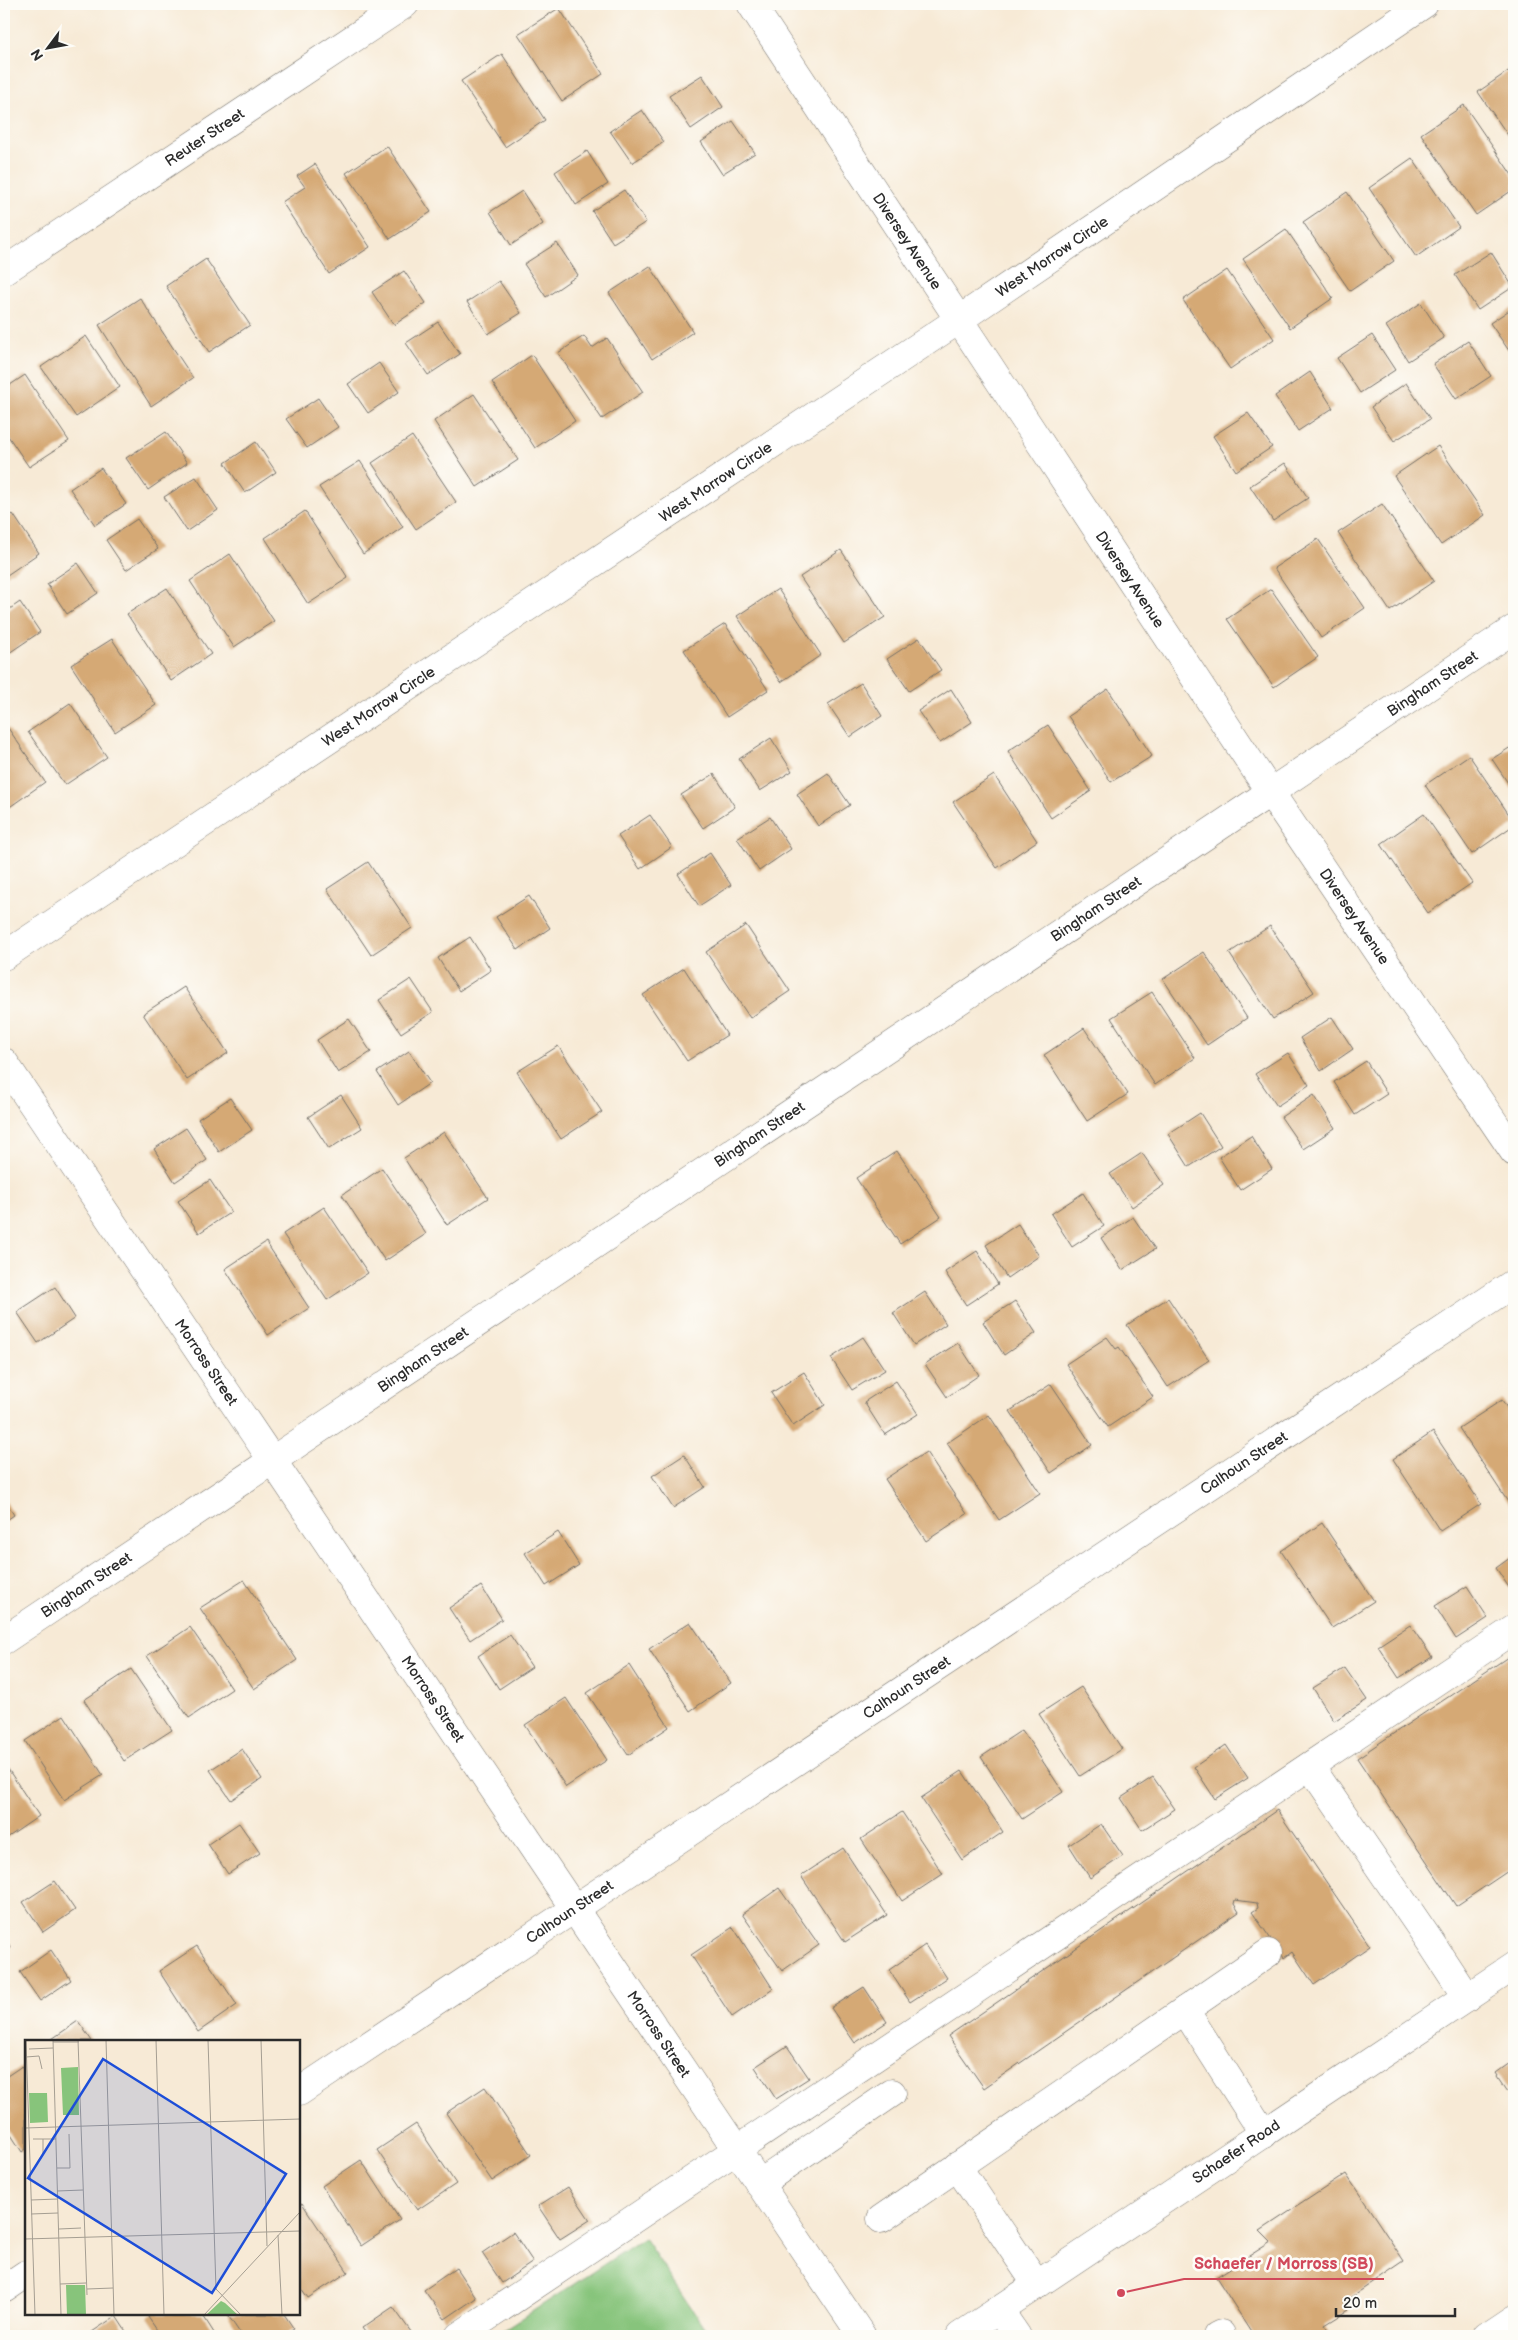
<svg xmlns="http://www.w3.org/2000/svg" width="1518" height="2340" viewBox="0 0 1518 2340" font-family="'Balsamiq Sans',sans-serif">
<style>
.green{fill:#87c47b;stroke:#597853}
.building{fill:#d5a975}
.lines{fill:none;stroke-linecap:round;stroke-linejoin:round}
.minor-casing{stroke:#726e67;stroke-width:29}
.major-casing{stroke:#726e67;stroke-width:29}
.minor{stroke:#fff;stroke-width:28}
.major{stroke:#fff;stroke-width:28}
.labels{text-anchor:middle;stroke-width:5;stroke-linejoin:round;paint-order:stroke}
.street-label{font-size:15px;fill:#2b2b2b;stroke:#fdfcf7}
.inset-road{fill:none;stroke:#a59e92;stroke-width:1}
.view{fill:#1d4ed8;fill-opacity:0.15;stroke:#1d4ed8;stroke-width:2.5}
.inset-edge{fill:none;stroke:#2b2b2b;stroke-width:2.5}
.leader{fill:none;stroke:#d1495b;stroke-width:2}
.callout-dot{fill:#d1495b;stroke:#fdfcf7;stroke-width:2}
.callout-label{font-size:16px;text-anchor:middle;font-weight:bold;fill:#d1495b;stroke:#fdfcf7;stroke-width:5;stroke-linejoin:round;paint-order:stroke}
</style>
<rect width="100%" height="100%" fill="#fdfcf7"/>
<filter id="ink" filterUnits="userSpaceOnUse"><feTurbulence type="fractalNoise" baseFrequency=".02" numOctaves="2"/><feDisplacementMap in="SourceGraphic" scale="10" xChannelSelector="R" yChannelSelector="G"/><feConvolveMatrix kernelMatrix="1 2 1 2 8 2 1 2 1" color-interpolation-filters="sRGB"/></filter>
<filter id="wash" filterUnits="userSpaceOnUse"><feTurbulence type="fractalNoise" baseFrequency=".0096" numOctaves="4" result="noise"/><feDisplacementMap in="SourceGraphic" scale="20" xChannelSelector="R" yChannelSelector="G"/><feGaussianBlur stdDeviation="1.12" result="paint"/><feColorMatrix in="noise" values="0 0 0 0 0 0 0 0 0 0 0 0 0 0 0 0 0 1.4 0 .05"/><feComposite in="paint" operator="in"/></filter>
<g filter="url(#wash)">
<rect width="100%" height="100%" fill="#f7ead6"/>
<!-- green -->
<polygon class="green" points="644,2238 710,2336 495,2336"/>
<g id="blocks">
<!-- building -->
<g class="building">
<polygon points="559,8 603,74 562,101 518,34"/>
<polygon points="502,54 545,120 505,147 461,81"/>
<polygon points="1514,67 1514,144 1478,92"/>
<polygon points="702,75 723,107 691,129 669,96"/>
<polygon points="1464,105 1514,178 1514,189 1476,215 1421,134"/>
<polygon points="642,110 664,142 632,163 610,131"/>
<polygon points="733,121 755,153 722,174 701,142"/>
<polygon points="387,146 431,212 390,239 346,173"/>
<polygon points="587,151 608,184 576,205 555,172"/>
<polygon points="1412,158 1459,227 1416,257 1369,188"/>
<polygon points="315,164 370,247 329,274 282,202 305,187 297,176"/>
<polygon points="624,190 646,222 613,243 592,211"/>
<polygon points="522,191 543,224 511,245 490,212"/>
<polygon points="1347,192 1394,261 1350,291 1303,222"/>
<polygon points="1286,229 1333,298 1290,328 1243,259"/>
<polygon points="557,243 578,275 546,297 524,264"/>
<polygon points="1491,252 1513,287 1478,310 1455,275"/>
<polygon points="206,259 250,325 209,352 166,286"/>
<polygon points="650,266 693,332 652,359 609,293"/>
<polygon points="1227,270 1274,339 1230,369 1183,300"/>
<polygon points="404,271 426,303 394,325 372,292"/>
<polygon points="499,281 521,313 488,334 467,302"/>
<polygon points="140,298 193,378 151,406 99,325"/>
<polygon points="1421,303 1444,338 1408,361 1386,326"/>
<polygon points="1514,307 1514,358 1490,323"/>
<polygon points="438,322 460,354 428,375 406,343"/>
<polygon points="1372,335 1395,370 1360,393 1337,358"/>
<polygon points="86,336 120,387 76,417 41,367"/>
<polygon points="584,336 592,348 607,338 643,392 602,419 558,353"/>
<polygon points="1468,341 1491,376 1456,399 1433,364"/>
<polygon points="532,355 575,421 535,448 492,382"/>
<polygon points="379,363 399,392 368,413 348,384"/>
<polygon points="1310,372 1333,408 1298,431 1275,396"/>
<polygon points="25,375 69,441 29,467 4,430 4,389"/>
<polygon points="1406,383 1430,419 1394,441 1371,407"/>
<polygon points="474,394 518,460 477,487 434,421"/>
<polygon points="318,398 338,427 307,448 286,419"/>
<polygon points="1248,413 1272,447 1236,471 1213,436"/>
<polygon points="166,432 187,463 148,490 126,458"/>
<polygon points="412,436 456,502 416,529 372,463"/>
<polygon points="256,442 276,472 245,493 225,463"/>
<polygon points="1438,446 1485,515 1441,545 1394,476"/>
<polygon points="360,461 403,527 363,554 319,487"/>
<polygon points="1285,463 1308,498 1273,521 1250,486"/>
<polygon points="101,468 126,504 95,525 70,489"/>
<polygon points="196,477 218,510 187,531 164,497"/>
<polygon points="1382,504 1434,581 1390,611 1338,533"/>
<polygon points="305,511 348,578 308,604 265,538"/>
<polygon points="13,514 39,553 7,575 4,571 4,520"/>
<polygon points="137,519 158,549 126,570 106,540"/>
<polygon points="1318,539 1365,608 1321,638 1274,568"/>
<polygon points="841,550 885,617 844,643 800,577"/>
<polygon points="230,554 274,621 234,647 190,581"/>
<polygon points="78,563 98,593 67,614 47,584"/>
<polygon points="167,588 211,654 171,681 127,614"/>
<polygon points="778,589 821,655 781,682 737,616"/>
<polygon points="1271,589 1318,657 1274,687 1227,619"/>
<polygon points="20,602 40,632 9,653 4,645 4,613"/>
<polygon points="725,624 768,690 727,717 684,650"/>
<polygon points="919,638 941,670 909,691 887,659"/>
<polygon points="112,639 156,705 115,732 71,665"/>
<polygon points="861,683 882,716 850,737 828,704"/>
<polygon points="951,689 972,722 940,743 918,711"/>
<polygon points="1108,689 1152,756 1111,782 1068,716"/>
<polygon points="70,703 107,757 65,785 28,732"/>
<polygon points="1048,725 1091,791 1051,818 1008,751"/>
<polygon points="8,728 45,782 4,811 4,731"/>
<polygon points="771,738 792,771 760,791 739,759"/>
<polygon points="1514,745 1514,792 1492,759"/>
<polygon points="1469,755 1514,822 1514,825 1472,854 1425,785"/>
<polygon points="828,773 850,805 818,826 797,794"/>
<polygon points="714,774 735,807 703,828 681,795"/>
<polygon points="994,775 1037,841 997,868 953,802"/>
<polygon points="1424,814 1472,883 1428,913 1381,844"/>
<polygon points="650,815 672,847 640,869 618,836"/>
<polygon points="770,817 791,849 759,871 737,838"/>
<polygon points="710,853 731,885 699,906 678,874"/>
<polygon points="368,862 412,928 371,955 327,889"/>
<polygon points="529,896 550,928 518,950 496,917"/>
<polygon points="746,925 790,991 750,1018 706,952"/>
<polygon points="1270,926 1314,992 1273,1019 1229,953"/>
<polygon points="470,937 491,970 459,991 438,958"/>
<polygon points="1204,952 1247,1018 1207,1045 1163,979"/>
<polygon points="684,968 727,1035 687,1061 643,995"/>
<polygon points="411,979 433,1012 401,1033 379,1000"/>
<polygon points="184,987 228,1053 187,1080 143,1014"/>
<polygon points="1152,992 1195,1058 1155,1085 1111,1018"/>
<polygon points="1332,1017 1353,1049 1321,1071 1300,1038"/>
<polygon points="349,1019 371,1052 338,1073 317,1040"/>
<polygon points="1084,1028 1128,1094 1087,1121 1044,1055"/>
<polygon points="558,1046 602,1112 561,1139 517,1072"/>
<polygon points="409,1051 430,1083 398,1105 377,1072"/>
<polygon points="1288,1053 1309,1085 1277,1106 1255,1074"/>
<polygon points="1366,1061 1387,1094 1355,1115 1334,1082"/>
<polygon points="341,1095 362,1128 329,1149 308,1117"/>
<polygon points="1314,1095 1335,1128 1303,1149 1281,1117"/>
<polygon points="230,1098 252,1130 219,1152 198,1119"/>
<polygon points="1200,1113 1221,1146 1189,1167 1168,1134"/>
<polygon points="186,1128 207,1160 175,1182 154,1149"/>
<polygon points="444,1132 488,1198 447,1225 404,1158"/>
<polygon points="1251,1136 1272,1169 1240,1190 1219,1157"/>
<polygon points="897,1151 941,1217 900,1244 856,1178"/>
<polygon points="1142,1153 1164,1185 1132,1207 1110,1174"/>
<polygon points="382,1168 426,1234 385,1261 342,1195"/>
<polygon points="210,1180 231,1212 199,1233 178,1201"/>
<polygon points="1083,1193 1104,1226 1072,1247 1051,1214"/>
<polygon points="324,1207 368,1273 327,1300 283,1234"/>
<polygon points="1133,1217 1155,1249 1122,1270 1101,1238"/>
<polygon points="1018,1224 1039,1256 1007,1278 986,1245"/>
<polygon points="266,1242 309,1308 268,1335 225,1269"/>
<polygon points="977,1251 998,1284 966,1305 945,1272"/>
<polygon points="55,1287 75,1318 38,1343 17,1312"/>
<polygon points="925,1292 946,1324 914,1345 893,1313"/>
<polygon points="1168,1298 1209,1360 1168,1387 1127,1325"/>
<polygon points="1015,1301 1036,1333 1004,1355 983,1322"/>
<polygon points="863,1337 885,1370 852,1390 831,1358"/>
<polygon points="1107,1337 1116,1349 1119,1347 1153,1397 1108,1427 1066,1364"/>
<polygon points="958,1343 979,1375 947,1397 925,1364"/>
<polygon points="804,1372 825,1405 793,1426 771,1393"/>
<polygon points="896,1381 918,1414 885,1435 864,1402"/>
<polygon points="1051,1384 1092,1445 1051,1473 1010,1411"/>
<polygon points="1502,1400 1514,1419 1514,1502 1510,1505 1459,1428"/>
<polygon points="989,1415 1040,1493 999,1520 947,1443"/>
<polygon points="1433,1432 1481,1504 1440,1531 1393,1459"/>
<polygon points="926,1452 967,1514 926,1541 885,1479"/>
<polygon points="684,1455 705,1487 673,1508 652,1476"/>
<polygon points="4,1499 14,1515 4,1522"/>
<polygon points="1322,1523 1374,1601 1332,1628 1281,1551"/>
<polygon points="558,1532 579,1565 546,1586 525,1553"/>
<polygon points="1514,1555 1514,1595 1496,1568"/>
<polygon points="244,1580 297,1660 254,1689 200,1608"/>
<polygon points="481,1586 502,1619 470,1640 449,1608"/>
<polygon points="1467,1586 1488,1618 1456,1639 1435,1606"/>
<polygon points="690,1622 731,1683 690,1711 649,1649"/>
<polygon points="1410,1625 1432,1657 1399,1678 1378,1646"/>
<polygon points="190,1627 232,1689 189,1718 147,1656"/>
<polygon points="510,1635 532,1667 499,1689 478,1656"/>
<polygon points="1514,1653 1514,1867 1456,1906 1357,1758"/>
<polygon points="629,1665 669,1727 628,1755 587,1693"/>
<polygon points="1345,1668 1367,1700 1334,1721 1313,1688"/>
<polygon points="131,1669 172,1730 124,1761 84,1700"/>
<polygon points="1081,1687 1122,1749 1080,1776 1039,1714"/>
<polygon points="566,1698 607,1760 566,1787 525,1725"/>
<polygon points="64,1715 103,1775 64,1800 25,1741"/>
<polygon points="1022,1730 1063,1792 1022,1819 981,1757"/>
<polygon points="1226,1745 1248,1778 1215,1799 1194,1767"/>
<polygon points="242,1749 262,1779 231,1800 210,1770"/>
<polygon points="4,1763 39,1816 4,1840"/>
<polygon points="962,1771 1003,1832 962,1860 921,1798"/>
<polygon points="1153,1777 1175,1809 1142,1830 1121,1798"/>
<polygon points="1277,1810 1370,1946 1314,1985 1292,1952 1284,1958 1252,1912 1258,1908 1257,1903 1235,1900 1234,1904 1239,1912 984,2088 948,2036"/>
<polygon points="902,1812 943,1874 902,1901 861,1839"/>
<polygon points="239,1823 260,1853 228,1874 208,1844"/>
<polygon points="1101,1824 1123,1856 1090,1878 1069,1845"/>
<polygon points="843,1848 887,1915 845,1942 801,1876"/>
<polygon points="55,1881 75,1910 43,1932 23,1902"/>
<polygon points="779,1888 819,1945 782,1971 742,1914"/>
<polygon points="733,1927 773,1989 732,2017 691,1955"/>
<polygon points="4,1936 11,1948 4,1953"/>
<polygon points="925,1945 947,1978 910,2002 889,1970"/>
<polygon points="197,1946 237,2005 198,2032 159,1971"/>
<polygon points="51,1950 71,1980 40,2001 20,1972"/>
<polygon points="864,1987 887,2022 855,2043 831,2008"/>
<polygon points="78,2021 92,2041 49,2041"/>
<polygon points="787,2046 809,2078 776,2099 755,2067"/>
<polygon points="1514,2060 1514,2100 1496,2073"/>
<polygon points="22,2066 26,2073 26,2149 22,2152 4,2124 4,2078"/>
<polygon points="485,2087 531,2155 492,2181 446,2113"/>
<polygon points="416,2124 456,2184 417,2210 377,2150"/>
<polygon points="361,2160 400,2220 361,2246 322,2186"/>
<polygon points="1346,2174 1404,2261 1344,2302 1349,2310 1325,2325 1332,2336 1254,2336 1216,2277 1271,2242 1260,2231"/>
<polygon points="568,2187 590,2220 560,2239 538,2206"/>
<polygon points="302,2203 348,2272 308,2298 299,2285 299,2205"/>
<polygon points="513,2232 533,2262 502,2283 482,2253"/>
<polygon points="456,2268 476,2298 445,2319 424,2290"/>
<polygon points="393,2307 414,2336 368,2336 362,2328"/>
<polygon points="153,2314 202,2314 216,2336 161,2336 148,2317"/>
<polygon points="227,2314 284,2314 294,2329 283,2336 242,2336"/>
<polygon points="116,2316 129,2336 86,2336"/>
</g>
</g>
</g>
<g filter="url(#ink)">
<use href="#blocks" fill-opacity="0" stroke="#726e67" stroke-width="1"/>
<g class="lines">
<defs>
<g id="minor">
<path id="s1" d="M 751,4 L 1270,792 L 1514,1152"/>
<path id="s2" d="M 4,271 L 405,4"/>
<path id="s3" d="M 4,956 L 960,319 L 1424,4"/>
<path id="s4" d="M 4,1062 L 862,2336"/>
<path id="s5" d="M 4,1640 L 1514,629"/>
<polyline points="1310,1766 1429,1940 1467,1998"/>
<polyline points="1185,2010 1268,1953"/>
<path id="s6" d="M 299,2092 L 1514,1283"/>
<polyline points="957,2166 1037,2285"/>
<polyline points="759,2184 892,2093"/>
<polyline points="881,2219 1185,2010 1264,2134"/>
<polyline points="4,2289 26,2274"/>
<polyline points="999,2310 1017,2336"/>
<polyline points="459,2336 1514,1629"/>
<polyline points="1217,2336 1221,2334"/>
<polyline points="1487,2336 1514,2318"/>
</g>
<g id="major">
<path id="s7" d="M 960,2336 L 1514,1966"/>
</g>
</defs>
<!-- minor casing -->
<use href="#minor" class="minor-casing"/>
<!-- major casing -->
<use href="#major" class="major-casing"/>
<!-- minor -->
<use href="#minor" class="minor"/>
<!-- major -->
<use href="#major" class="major"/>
</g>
</g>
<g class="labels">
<!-- street labels -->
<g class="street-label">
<text dy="5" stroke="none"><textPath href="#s2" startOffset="241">Reuter Street</textPath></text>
<text dy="5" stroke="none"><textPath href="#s1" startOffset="284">Diversey Avenue</textPath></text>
<text dy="5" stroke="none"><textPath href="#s3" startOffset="1260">West Morrow Circle</textPath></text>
<text dy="5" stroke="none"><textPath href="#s3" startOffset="855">West Morrow Circle</textPath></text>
<text dy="5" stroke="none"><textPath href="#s1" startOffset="689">Diversey Avenue</textPath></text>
<text dy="5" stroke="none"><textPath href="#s5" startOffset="1719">Bingham Street</textPath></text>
<text dy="5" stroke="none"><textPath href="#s3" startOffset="450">West Morrow Circle</textPath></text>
<text dy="5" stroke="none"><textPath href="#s5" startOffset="1314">Bingham Street</textPath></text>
<text dy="5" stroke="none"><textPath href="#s1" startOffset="1094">Diversey Avenue</textPath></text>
<text dy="5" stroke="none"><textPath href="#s5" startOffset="909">Bingham Street</textPath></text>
<text dy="5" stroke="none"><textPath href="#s5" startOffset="504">Bingham Street</textPath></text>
<text dy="5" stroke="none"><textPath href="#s4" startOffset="362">Morross Street</textPath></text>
<text dy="5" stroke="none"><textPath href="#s6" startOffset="1135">Calhoun Street</textPath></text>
<text dy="5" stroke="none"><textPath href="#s5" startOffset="99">Bingham Street</textPath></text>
<text dy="5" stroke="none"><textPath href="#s6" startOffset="730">Calhoun Street</textPath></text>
<text dy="5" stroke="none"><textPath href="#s4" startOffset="768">Morross Street</textPath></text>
<text dy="5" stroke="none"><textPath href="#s6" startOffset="325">Calhoun Street</textPath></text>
<text dy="5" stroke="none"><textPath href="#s4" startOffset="1172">Morross Street</textPath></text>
<text dy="5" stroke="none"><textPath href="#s7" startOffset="332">Schaefer Road</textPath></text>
</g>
</g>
<!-- overview -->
<g transform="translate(25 2040)">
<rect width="275" height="275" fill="#f7ead6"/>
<path d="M 53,27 L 54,75 L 38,75 L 36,28 ZM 4,53 L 22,53 L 23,82 L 5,83 ZM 41,245 L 60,245 L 61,275 L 42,275 ZM 196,261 L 200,263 L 213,275 L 181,275 Z" fill="#87c47b"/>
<path class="inset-road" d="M 1,0 L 10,275M 28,0 L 36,275M 53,0 L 62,255M 81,0 L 89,275M 131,0 L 139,275M 183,0 L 191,249 L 216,275M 236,0 L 242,206M 28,2 L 54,2M 4,9 L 28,8M 1,17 L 14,16 L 17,29M 0,88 L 275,79M 8,99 L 31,99M 18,99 L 18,115M 32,128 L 45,128 L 44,94M 32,151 L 58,150M 6,160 L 33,159M 6,174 L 33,173M 34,189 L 56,188M 253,195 L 257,275M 0,199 L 275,191M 35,244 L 61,243M 62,249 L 88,248M 179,275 L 275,172"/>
<path class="view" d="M 78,19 L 261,134 L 187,253 L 3,138 Z"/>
<rect width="275" height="275" class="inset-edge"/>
</g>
<!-- callouts -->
<path class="leader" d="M1121 2293L1184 2279H1384"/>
<circle class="callout-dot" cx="1121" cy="2293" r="5"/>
<g class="callout-label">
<text x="1284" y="2269">Schaefer / Morross (SB)</text>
</g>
<!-- margin -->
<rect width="1518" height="2340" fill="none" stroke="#fdfcf7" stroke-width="20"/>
<!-- north arrow -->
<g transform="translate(48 48) rotate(238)" stroke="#fdfcf7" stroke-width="4" paint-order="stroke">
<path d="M0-4L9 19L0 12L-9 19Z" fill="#2b2b2b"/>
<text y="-8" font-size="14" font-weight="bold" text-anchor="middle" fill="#2b2b2b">N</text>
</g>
<!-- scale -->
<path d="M1336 2308v8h119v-8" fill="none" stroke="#2b2b2b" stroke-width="2.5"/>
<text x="1343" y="2308" font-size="15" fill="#2b2b2b" stroke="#fdfcf7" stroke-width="4" paint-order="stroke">20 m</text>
</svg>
